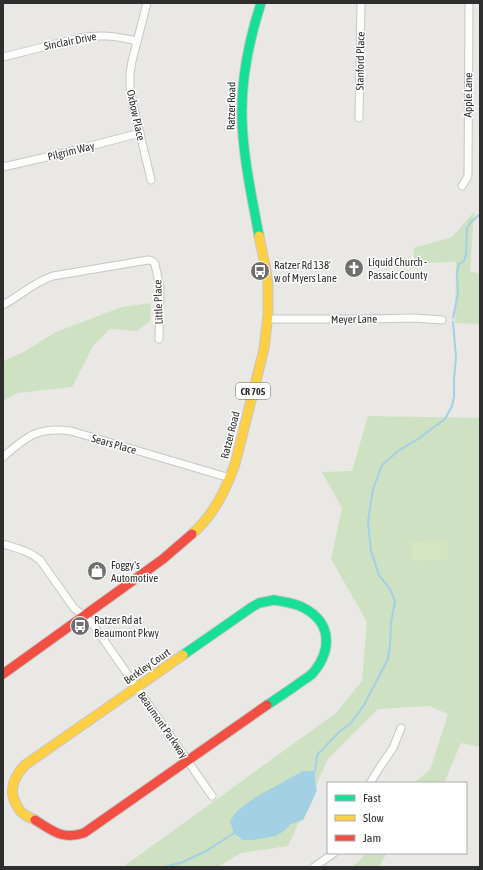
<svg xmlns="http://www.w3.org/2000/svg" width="483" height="870" viewBox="0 0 483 870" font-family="'Asap Condensed',sans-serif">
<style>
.green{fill:#cee1c2}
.pitch{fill:#d6e5c1}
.water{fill:#a3d0e2}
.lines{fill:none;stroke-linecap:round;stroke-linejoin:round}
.stream{stroke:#a3d0e2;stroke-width:2}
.street-casing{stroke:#c7c6c7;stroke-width:9}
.fast-casing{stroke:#c7c6c7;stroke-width:11}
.slow-casing{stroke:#c7c6c7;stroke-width:11}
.jam-casing{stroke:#c7c6c7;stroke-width:11}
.street{stroke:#fcfcfb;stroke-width:7}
.fast{stroke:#16e098;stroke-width:9}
.slow{stroke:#ffcf43;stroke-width:9}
.jam{stroke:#f24e42;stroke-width:9}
.labels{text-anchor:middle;stroke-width:3;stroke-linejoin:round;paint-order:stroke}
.shield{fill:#fff;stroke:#6d6d6d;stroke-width:1}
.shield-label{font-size:10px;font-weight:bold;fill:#2e2e2e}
.street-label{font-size:11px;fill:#2e2e2e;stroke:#fff}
.poi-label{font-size:11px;fill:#2e2e2e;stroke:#fff;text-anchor:start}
</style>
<rect width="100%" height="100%" fill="#eae8e5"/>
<!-- green -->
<g class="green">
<polygon points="474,212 470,271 480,274 480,324 455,323 456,262 414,263 414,248 452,237"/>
<polygon points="151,303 150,321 137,331 110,329 93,346 72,387 17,393 3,401 3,361 22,353 56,332 122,307"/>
<polygon points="368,416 480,418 480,747 461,743 444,783 414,783 430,770 448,714 429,706 378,709 328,759 288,846 241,853 217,867 123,867 336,713 362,681 367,622 331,559 342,508 322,472 352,471"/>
<polygon points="366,853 387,853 379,867 353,867"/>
</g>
<!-- pitch -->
<polygon class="pitch" points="447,540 448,559 412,561 411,542"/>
<!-- water -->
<polygon class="water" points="303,771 315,771 315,782 317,790 310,806 303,820 291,824 284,831 276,836 253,840 243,840 234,833 230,821 237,811 254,798"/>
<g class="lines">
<!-- stream -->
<g class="stream">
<polyline points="453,318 458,293 457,273 459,264 464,261 466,255 467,228 470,223 480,214"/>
<polyline points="314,772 315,771 317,755 340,731 351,723 364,705 388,659 390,645 391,623 395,601 390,589 379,575 371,551 368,522 373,489 382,465 398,451 418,439 445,419 452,406 454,396 454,379 456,357 453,322"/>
<polyline points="164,867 183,862 206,851 236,832"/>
</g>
<defs>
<g id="street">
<polyline points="147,3 132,61 130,74 130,87 132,100 151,180"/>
<path d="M 3,57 L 79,38 C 101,34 115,36 137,41"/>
<polyline points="359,118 361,3"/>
<polyline points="3,167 64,153 140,133"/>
<polyline points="462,186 468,176 469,3"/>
<path d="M 3,305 C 20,296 34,282 53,276 L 148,260 C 151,260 153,261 155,264 L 160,288 L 159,339"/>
<polyline points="267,319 367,319 415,318 442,320"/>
<path d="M 3,457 C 26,437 38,426 71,431 L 230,478"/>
<path d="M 3,544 C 16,548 29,551 40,560 L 74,608 L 92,623 L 212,796"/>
<polyline points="370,783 380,767 393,748 401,728"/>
<polyline points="314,867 334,853"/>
</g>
<g id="fast">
<path d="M 259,236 C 252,197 243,158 242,118 C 241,79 249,40 261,3"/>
<polyline points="183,655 252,607 259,603 274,600"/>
<path d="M 267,705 C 278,698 288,691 298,684 C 303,680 309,677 313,673 C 332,650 332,623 304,608 C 295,603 284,602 274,600"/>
</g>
<g id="slow">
<path d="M 192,534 C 213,516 226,490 235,464 L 264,349 L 268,314 L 268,285 L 266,270 L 259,236"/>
<path d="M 35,820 C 31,818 27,817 24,814 C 20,812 18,808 16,804 C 8,790 15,775 25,765 L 183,655"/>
</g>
<g id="jam">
<polyline points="3,674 163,559 192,534"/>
<path d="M 35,820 C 53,831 62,840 84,833 L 267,705"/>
</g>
</defs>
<!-- street casing -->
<use href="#street" class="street-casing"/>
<!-- fast casing -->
<use href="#fast" class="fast-casing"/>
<!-- slow casing -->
<use href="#slow" class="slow-casing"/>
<!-- jam casing -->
<use href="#jam" class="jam-casing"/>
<!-- street -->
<use href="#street" class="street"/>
<!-- fast -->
<use href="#fast" class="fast"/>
<!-- slow -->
<use href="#slow" class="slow"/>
<!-- jam -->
<use href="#jam" class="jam"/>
</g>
<!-- icons -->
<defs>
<symbol id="church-disc" viewBox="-11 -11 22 22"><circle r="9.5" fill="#706f6e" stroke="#fff"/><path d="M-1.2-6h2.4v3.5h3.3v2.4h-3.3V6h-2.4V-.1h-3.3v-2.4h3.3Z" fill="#fff"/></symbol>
<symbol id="bus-disc" viewBox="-11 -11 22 22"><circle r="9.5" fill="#706f6e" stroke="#fff"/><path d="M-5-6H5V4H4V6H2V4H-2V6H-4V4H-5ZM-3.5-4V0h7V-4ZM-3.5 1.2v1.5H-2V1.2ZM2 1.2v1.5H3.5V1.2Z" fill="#fff"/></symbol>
<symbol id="shop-disc" viewBox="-11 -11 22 22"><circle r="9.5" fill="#706f6e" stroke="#fff"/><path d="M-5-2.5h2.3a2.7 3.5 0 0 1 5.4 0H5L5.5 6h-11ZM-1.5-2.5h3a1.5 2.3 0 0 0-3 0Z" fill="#fff"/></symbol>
</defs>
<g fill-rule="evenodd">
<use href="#church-disc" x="343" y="257" width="22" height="22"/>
<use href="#bus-disc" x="249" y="260" width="22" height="22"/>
<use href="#shop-disc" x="86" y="560" width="22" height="22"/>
<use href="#bus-disc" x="69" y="615" width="22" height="22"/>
</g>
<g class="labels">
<!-- shield labels -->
<rect class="shield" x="236" y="383" width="34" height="16" rx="3"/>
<g class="shield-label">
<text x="253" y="395">CR 705</text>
</g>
<!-- street labels -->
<g class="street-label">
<text transform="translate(70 41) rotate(-11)" y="4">Sinclair Drive</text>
<text transform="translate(360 61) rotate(-89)" y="4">Stanford Place</text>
<text transform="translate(468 95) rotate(-89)" y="4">Apple Lane</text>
<text transform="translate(231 106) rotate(-89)" y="4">Ratzer Road</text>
<text transform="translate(136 115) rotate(78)" y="4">Oxbow Place</text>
<text transform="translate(71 151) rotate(-14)" y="4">Pilgrim Way</text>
<text transform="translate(158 302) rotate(-92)" y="4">Little Place</text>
<text transform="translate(354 319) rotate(-1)" y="4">Meyer Lane</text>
<text transform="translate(230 435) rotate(-76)" y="4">Ratzer Road</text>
<text transform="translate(114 444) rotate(16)" y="4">Sears Place</text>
<text transform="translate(147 666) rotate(-35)" y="4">Berkley Court</text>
<text transform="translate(163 725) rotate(55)" y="4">Beaumont Parkway</text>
</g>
<!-- poi labels -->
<g class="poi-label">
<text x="368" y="266">Liquid Church -<tspan x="368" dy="13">Passaic County</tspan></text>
<text x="274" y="269">Ratzer Rd 138'<tspan x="274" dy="13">w of Myers Lane</tspan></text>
<text x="111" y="569">Foggy's<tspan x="111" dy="13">Automotive</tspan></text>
<text x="94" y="624">Ratzer Rd at<tspan x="94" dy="13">Beaumont Pkwy</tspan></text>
</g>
</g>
<!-- border -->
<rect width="483" height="870" fill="none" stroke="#2e2e2e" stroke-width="8"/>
<!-- legend -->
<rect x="327" y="782" width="140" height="72" fill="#ffffff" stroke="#ababab"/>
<rect x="335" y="795" width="20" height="6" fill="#16e098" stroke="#ababab"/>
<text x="363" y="802" font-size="12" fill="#2e2e2e">Fast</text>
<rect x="335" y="815" width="20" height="6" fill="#ffcf43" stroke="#ababab"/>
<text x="363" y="822" font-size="12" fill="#2e2e2e">Slow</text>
<rect x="335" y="835" width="20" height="6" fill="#f24e42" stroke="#ababab"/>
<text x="363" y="842" font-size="12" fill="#2e2e2e">Jam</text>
</svg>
